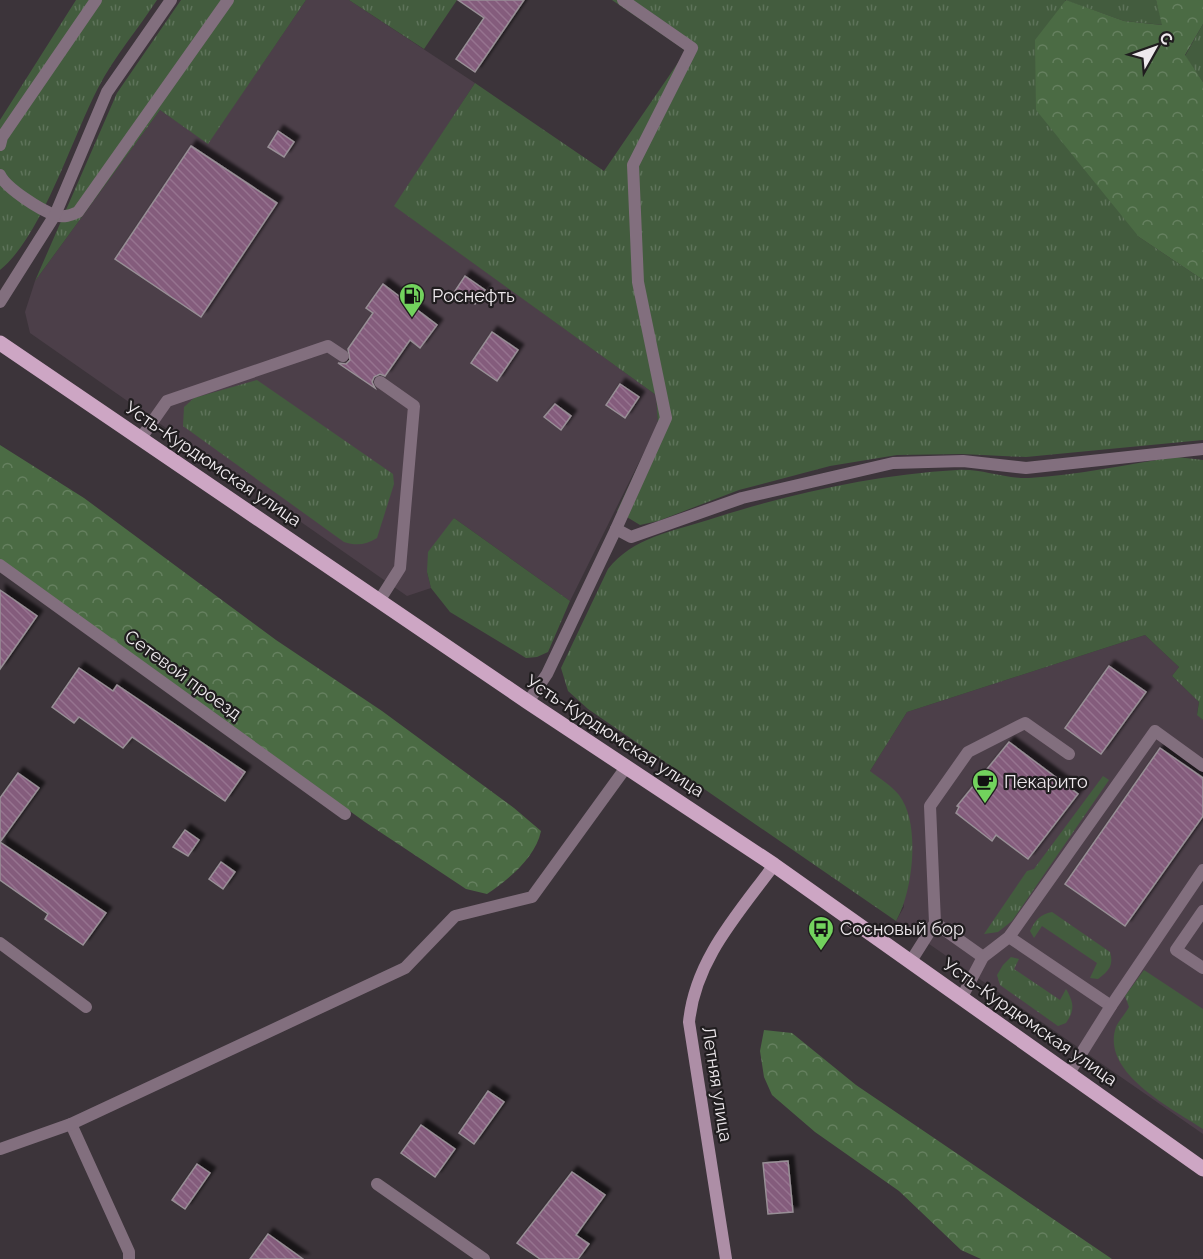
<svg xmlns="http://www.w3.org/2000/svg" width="1203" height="1259" viewBox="0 0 1203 1259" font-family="Raleway,sans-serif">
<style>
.built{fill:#4c3f49}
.grass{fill:url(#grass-tufts)}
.forest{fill:url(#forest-crowns)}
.building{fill:url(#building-back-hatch);stroke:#988f96;stroke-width:1.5;filter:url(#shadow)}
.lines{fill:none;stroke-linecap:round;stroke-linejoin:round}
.lane{stroke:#826f7e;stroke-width:12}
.street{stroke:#826f7e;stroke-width:12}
.secondary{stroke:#ad8ea6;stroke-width:12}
.primary{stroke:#cda6c4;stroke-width:15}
.labels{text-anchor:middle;stroke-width:4.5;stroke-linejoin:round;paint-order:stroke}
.poi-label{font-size:18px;fill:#eee9ed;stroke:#201d1f;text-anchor:start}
.street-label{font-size:18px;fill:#eee9ed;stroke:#201d1f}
</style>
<defs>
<pattern id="grass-tufts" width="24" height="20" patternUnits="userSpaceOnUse" patternTransform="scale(1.5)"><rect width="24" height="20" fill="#435c3e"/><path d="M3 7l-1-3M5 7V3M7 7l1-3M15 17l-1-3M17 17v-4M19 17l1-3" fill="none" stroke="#5e735a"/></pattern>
<pattern id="forest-crowns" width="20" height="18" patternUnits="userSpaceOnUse" patternTransform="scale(1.5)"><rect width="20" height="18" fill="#4b6b44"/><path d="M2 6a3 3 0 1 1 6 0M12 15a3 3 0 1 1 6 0" fill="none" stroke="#65805f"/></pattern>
<pattern id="building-back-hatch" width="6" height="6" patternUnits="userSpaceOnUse" patternTransform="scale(1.5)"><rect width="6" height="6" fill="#845b7c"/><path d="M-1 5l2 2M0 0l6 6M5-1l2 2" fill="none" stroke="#96738f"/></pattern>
<filter id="shadow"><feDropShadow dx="5.5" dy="-5.5" stdDeviation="1.5" flood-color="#0009"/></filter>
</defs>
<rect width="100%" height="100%" fill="#3c343a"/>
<!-- built -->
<g class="built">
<polygon points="306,0 349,0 475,83 395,206 656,395 658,424 570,601 454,518 427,572 431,588 407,596 30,333 25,312 35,281 160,110 208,143"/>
<polygon points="1145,635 1179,667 1172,676 1199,702 1197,714 1203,720 1203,1134 896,921 904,907 870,771 907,712"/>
</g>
<!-- grass -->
<g class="grass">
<path d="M 76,0 L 157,0 C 138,29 114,57 98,88 C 72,138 42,236 0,270 L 0,120 Z"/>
<polygon points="181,0 306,0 208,144 160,110 35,281 117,93"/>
<polygon points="349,0 457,0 424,49"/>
<polygon points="612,0 1156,0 1163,25 1124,21 1065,0 1139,237 1203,280 1203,440 1026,457 962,454 897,455 830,466 739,490 658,521 640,525 617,511 658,424 656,395 394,206 475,83 604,171 686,51"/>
<polygon points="1203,24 1203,82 1185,56"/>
<path d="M 257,380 L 393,474 L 394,484 L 377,538 C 366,545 356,546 344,542 L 183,426 L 184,407 L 194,398 Z"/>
<path d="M 1177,457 L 1203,460 L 1203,720 L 1197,715 L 1199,702 L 1172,676 L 1179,667 L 1145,635 L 907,712 L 870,771 C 879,778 892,786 899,795 C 921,823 913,892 896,921 L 588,709 L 568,691 L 561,668 L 608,569 C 632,538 673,531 708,520 C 789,494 872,475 957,470 C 980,468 1005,479 1029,478 C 1078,475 1128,464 1177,457 Z"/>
<polygon points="454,518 570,601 548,652 537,657 526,658 450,612 431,588 427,572 428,552"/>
<polygon points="1103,776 1109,780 1012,921 998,932 984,934 1027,871 1034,869"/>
<path d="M 1052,912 L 1110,952 C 1114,965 1109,971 1098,979 L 1090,978 L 1097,963 L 1042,926 L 1034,938 L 1030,931 C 1035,921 1040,914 1052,912 Z"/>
<path d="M 1011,957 L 1019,959 L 1014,969 L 1060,1000 L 1066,989 C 1074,1003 1075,1010 1066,1023 L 1058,1026 L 1000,985 L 997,975 L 1003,965 Z"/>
<path d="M 1144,970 L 1203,1009 L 1203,1129 C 1173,1109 1100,1073 1116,1027 C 1119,1020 1126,1013 1129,1007 L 1125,996 Z"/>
</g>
<!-- forest -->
<g class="forest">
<polygon points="1066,0 1124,21 1162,25 1156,0 1203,0 1203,24 1185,55 1203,82 1203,280 1139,237 1036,110 1035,40"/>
<path d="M 0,445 L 84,498 L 276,640 L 382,711 L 514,808 L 541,831 C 536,857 508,880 487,894 L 466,889 L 365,822 L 0,560 Z"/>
<polygon points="764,1030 792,1033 856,1085 1112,1259 981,1259 961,1250 899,1191 815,1132 772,1095 764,1077 760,1051"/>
</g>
<!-- building -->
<g class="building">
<polygon points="458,0 524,0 475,72 456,59 484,18"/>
<polygon points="278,131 294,142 284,157 268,147"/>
<polygon points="191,146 277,203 201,317 115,259"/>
<polygon points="465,276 485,290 475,304 455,291"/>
<polygon points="383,284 437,325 420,348 410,340 385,376 380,374 374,377 372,382 375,388 338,363 346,364 350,360 348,349 373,313 366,308"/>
<polygon points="492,332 518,350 497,381 471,363"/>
<polygon points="620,384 639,397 625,418 606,405"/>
<polygon points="555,404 571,416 561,430 544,417"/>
<polygon points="0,590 37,616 0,669"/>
<polygon points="1109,666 1146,692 1101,754 1065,728"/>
<polygon points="79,668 113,691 117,685 245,772 225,801 132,737 123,748 79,717 74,723 52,707"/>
<polygon points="1009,742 1078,794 1028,859 996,835 992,841 956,813 959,807 957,806"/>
<polygon points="1160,748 1203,778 1203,816 1125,926 1065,884"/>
<polygon points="18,773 39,788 0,842 106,913 83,945 45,919 48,914 0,880 0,798"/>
<polygon points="185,830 199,840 188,856 173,847"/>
<polygon points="221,862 235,872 223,889 209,879"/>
<polygon points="488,1091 504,1102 474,1144 459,1133"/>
<polygon points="421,1125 455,1149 435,1177 401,1153"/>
<polygon points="788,1161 793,1212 768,1214 763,1163"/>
<polygon points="197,1164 210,1173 185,1209 172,1200"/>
<polygon points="572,1172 605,1195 576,1235 589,1244 578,1259 540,1259 517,1243"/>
<polygon points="268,1234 303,1259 250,1259"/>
</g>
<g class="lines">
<!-- lane -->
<g class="lane">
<polyline points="141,438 167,401 328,346 343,356"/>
<polyline points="616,529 666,418 638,282 633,165 692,48 623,0"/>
<polyline points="0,565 345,814"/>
<polyline points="379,601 400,568 414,406 380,382"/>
<polyline points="1203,911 1176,950 1203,968"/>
<polyline points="1009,937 1111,1006"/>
<polyline points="983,957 935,923 930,806 968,752 1025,723 1069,754"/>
<polyline points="911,961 935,923"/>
<polyline points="962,997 983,957 1009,937 1155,731 1203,766"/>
<polyline points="1069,1073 1111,1006 1203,870"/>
<polyline points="71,1124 129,1252 129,1259"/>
<polyline points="0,1149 71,1124 405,968 455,916 532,897 627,766"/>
</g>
<!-- street -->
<g class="street">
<polyline points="0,145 2,137 96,0"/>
<path d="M 0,175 C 6,188 40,210 55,215 C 64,218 71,215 78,212 L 228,0"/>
<polyline points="0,302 55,215 107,92 171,0"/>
<polyline points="528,702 547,674 616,529 631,537 742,498 893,463 963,461 1026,468 1203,449"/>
<polyline points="0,943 86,1007"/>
<polyline points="377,1184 484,1259"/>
</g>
<!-- secondary -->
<path class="secondary" d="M 726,1259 L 689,1022 C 695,960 738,914 774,865"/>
<!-- primary -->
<polyline class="primary" points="0,343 528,702 774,865 1203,1169"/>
</g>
<!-- icons -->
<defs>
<symbol id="fuel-pin" viewBox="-11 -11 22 30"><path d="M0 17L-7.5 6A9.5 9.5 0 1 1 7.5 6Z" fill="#72d25d" stroke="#201d1f"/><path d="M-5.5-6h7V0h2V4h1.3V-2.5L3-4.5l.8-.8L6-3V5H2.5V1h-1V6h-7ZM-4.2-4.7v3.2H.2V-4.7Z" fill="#111"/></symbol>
<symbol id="cafe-pin" viewBox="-11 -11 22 30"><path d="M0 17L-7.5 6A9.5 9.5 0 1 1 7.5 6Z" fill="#72d25d" stroke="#201d1f"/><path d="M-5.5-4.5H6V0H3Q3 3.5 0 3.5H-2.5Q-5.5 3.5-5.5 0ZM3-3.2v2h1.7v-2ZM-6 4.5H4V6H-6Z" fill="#111"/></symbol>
<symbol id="bus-pin" viewBox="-11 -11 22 30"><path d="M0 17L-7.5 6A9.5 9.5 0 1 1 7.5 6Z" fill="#72d25d" stroke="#201d1f"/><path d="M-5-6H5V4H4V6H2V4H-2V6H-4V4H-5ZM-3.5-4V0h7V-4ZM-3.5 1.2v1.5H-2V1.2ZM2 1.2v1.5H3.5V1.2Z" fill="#111"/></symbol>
</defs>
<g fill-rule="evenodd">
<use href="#fuel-pin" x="397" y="281" width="30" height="40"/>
<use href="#cafe-pin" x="970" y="767" width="30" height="40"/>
<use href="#bus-pin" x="806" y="914" width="30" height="40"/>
</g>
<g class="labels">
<!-- poi labels -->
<g class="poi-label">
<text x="432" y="302">Роснефть</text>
<text x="1004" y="788">Пекарито</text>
<text x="840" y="935">Сосновый бор</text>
</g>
<!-- street labels -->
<g class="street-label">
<text transform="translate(213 464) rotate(34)" y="6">Усть-Курдюмская улица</text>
<text transform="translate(183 675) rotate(36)" y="6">Сетевой проезд</text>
<text transform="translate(615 736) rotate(33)" y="6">Усть-Курдюмская улица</text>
<text transform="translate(1030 1022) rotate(35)" y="6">Усть-Курдюмская улица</text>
<text transform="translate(717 1084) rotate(81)" y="6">Летняя улица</text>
</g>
</g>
<!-- north arrow -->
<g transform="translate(1155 48) rotate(50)" stroke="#201d1f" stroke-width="4.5" paint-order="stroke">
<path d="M0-4.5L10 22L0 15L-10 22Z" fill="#eee9ed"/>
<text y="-9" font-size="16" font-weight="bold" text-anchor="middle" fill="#eee9ed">С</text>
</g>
</svg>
